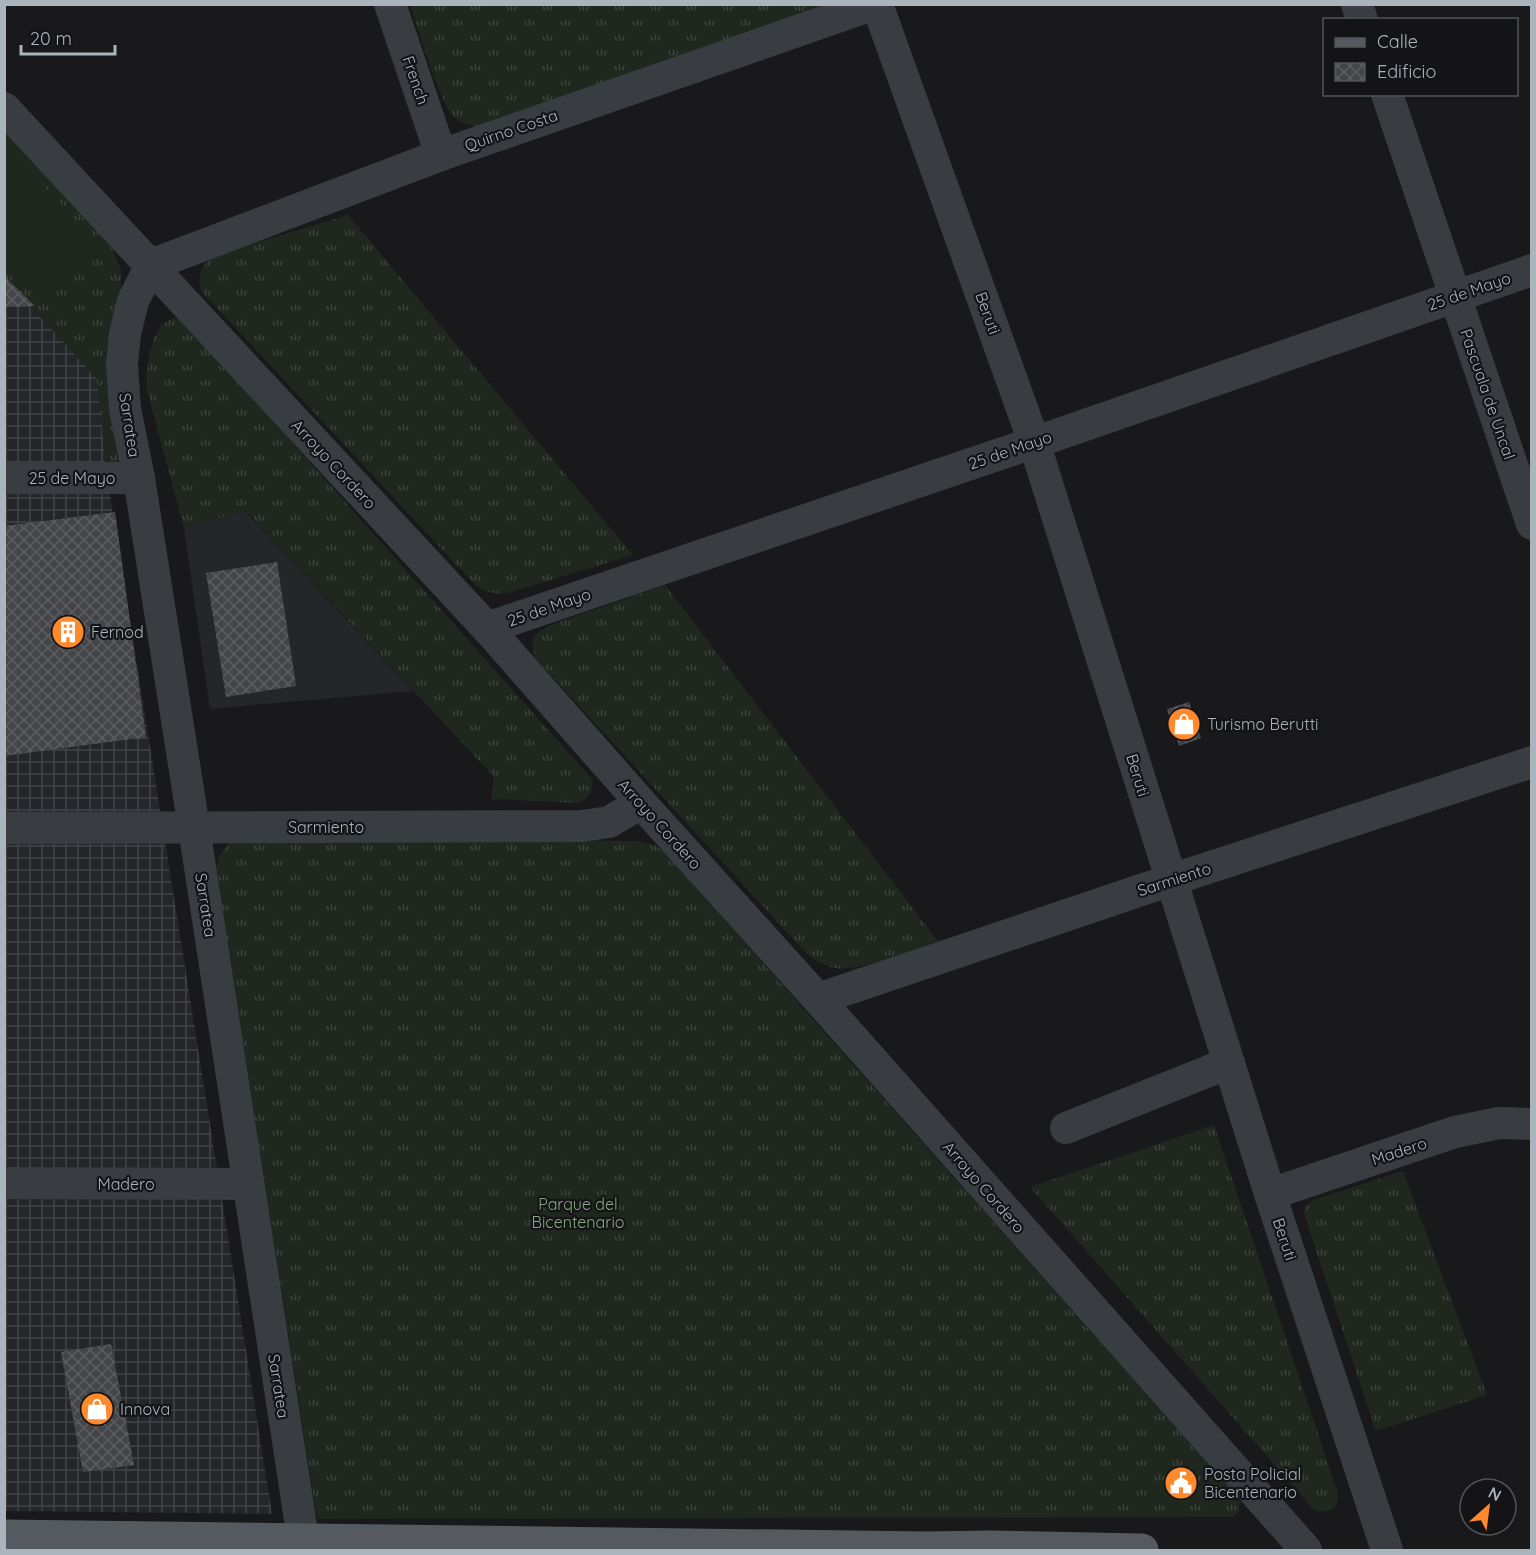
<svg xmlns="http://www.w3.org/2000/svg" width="1536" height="1555" viewBox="0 0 1536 1555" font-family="Quicksand,sans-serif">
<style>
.built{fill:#252629}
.industrial{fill:url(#industrial-grid)}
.grass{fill:url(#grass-tufts)}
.pitch{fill:#1f271e}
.building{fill:url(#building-cross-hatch)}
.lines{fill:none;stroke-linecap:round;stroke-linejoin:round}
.minor{stroke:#393c41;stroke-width:32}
.major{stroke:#555a60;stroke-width:33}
.labels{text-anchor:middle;stroke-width:4.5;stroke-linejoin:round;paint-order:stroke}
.street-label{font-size:16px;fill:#aab4bc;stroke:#141417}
.poi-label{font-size:16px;fill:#aab4bc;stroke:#141417;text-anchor:start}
.park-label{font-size:16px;fill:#87a880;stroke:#141417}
</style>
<defs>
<pattern id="industrial-grid" width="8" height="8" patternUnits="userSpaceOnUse" patternTransform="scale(1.5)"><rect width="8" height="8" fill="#252629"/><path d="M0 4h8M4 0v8" fill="none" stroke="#424346"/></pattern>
<pattern id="grass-tufts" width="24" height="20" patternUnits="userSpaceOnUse" patternTransform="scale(1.5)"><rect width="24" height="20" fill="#1f271e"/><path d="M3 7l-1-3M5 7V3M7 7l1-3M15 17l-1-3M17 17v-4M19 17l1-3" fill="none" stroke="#3d443d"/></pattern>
<pattern id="building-cross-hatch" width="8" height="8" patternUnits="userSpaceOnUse" patternTransform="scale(1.5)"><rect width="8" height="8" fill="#434549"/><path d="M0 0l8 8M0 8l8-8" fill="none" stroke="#5b5d61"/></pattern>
</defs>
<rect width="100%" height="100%" fill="#19191b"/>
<!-- built -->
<polygon class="built" points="244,510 413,691 210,709 184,528"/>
<!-- industrial -->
<polygon class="industrial" points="4,278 98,379 106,470 272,1514 5,1511"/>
<!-- grass -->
<g class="grass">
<path d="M 410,5 L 830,5 L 496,123 C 480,126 470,129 455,118 C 442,109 417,25 410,5 Z"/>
<polygon points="5,132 112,248 121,270 121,450 118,461 106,470 97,379 5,278"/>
<path d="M 348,215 L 633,555 L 508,593 C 495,595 487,592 476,586 L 201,291 C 197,273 200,269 212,256 Z"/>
<path d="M 173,318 L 184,321 L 591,778 C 594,791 590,799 578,803 L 491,799 L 494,777 L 245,510 L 184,528 L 146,387 L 148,359 L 154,338 L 161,325 Z"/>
<path d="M 665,585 L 938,941 C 913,949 859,972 835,968 C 824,966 815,960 806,953 L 535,658 C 530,639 532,636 548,626 Z"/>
<polygon points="244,840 640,841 655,845 665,853 1237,1496 1240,1503 1239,1512 1233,1517 317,1519 216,868 219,856 229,843"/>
<path d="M 1214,1125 L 1338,1493 C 1337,1511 1332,1512 1315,1511 L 1030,1187 Z"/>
<polygon points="1403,1171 1487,1395 1376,1431 1304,1214 1305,1207 1313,1200"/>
</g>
<!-- pitch -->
<polygon class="pitch" points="5,142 96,244 36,297 5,263"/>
<!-- building -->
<g class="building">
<polygon points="4,276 35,306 4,307"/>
<polygon points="115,512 146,737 4,756 4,526"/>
<polygon points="277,562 296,686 226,697 206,573"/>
<polygon points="1189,702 1201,738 1179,746 1167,709"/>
<polygon points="111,1344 134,1465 83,1472 61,1352"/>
</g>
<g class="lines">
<!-- minor -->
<g class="minor">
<polyline points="390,4 441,155"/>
<polyline points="877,4 1034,442 1270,1194 1387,1550"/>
<polyline points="1357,4 1362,20"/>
<polyline points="1387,94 1532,524"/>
<polyline points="4,108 487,628 641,803 818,999 1306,1550"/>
<polyline points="4,478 139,478"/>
<polyline points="487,628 1065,432 1532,270"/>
<polyline points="4,828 582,826 609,822 641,803"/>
<polyline points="818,999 1171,880 1532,762"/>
<polyline points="1066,1128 1229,1063"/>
<polyline points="4,1183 248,1184"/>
<polyline points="1270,1194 1455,1132 1499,1123 1532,1124"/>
<polyline points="302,1550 303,1539 194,828 139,478 125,409 122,364 125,334 133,301 151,265 441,155 875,4"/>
</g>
<!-- major -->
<polyline class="major" points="4,1536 927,1548 990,1547 1142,1550"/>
</g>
<!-- icons -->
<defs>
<symbol id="building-disc" viewBox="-11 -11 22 22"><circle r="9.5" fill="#ff892d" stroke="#141417"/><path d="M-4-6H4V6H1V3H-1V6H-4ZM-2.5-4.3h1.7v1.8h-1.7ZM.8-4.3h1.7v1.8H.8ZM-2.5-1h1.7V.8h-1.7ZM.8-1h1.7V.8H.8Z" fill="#fff"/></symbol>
<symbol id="shop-disc" viewBox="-11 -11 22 22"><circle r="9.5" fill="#ff892d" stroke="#141417"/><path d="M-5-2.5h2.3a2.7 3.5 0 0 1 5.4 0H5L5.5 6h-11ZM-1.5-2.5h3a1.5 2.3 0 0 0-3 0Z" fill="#fff"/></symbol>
<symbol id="civic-disc" viewBox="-11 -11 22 22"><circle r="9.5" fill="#ff892d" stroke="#141417"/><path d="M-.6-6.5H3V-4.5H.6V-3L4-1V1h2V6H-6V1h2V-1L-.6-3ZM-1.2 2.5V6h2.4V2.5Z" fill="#fff"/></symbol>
</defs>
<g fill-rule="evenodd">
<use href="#building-disc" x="49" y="613" width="38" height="38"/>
<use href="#shop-disc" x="1165" y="705" width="38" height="38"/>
<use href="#shop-disc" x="78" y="1390" width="38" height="38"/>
<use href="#civic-disc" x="1162" y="1464" width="38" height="38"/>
</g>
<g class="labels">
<!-- street labels -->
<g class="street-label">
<text transform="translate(416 80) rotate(71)" y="6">French</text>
<text transform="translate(511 130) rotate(-19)" y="6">Quirno Costa</text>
<text transform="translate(1469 291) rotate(-19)" y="6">25 de Mayo</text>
<text transform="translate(988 313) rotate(70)" y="6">Beruti</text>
<text transform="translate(1488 394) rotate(71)" y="6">Pascuala de Uncal</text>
<text transform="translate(130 425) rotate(81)" y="6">Sarratea</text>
<text transform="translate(1010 450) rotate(-19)" y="6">25 de Mayo</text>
<text transform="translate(334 464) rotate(47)" y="6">Arroyo Cordero</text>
<text x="72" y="484">25 de Mayo</text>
<text transform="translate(549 607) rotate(-19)" y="6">25 de Mayo</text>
<text transform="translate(1138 775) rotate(73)" y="6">Beruti</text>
<text transform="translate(660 824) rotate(48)" y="6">Arroyo Cordero</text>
<text x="326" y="833">Sarmiento</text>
<text transform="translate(1174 879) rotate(-18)" y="6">Sarmiento</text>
<text transform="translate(206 905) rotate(81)" y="6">Sarratea</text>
<text transform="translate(1399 1151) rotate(-18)" y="6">Madero</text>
<text x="126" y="1190">Madero</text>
<text transform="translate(984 1187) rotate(49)" y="6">Arroyo Cordero</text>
<text transform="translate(1285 1239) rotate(72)" y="6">Beruti</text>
<text transform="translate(279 1386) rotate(81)" y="6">Sarratea</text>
</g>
<!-- poi labels -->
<g class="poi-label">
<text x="91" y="638">Fernod</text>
<text x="1207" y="730">Turismo Berutti</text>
<text x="120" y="1415">Innova</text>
<text x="1204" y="1480">Posta Policial<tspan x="1204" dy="18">Bicentenario</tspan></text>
</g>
<!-- park labels -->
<g class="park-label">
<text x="578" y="1210">Parque del<tspan x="578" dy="18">Bicentenario</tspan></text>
</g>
</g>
<!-- border -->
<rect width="1536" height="1555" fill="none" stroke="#aab4bc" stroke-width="12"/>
<!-- legend -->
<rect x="1323" y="18" width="195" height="78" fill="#141417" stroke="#505459" stroke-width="1.5"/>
<rect x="1335" y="38" width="30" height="9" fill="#555a60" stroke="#505459" stroke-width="1.5"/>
<text x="1377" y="48" font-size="18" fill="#aab4bc">Calle</text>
<rect x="1335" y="63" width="30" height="18" fill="url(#building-cross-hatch)" stroke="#505459" stroke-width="1.5"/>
<text x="1377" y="78" font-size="18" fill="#aab4bc">Edificio</text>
<!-- north arrow -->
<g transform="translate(1488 1507) rotate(28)"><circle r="28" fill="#141417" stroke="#505459" stroke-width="1.5"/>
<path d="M0-4.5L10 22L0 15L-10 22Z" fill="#ff892d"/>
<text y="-9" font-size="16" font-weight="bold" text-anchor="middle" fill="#aab4bc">N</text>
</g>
<!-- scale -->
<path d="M21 45v9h94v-9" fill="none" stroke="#aab4bc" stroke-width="3"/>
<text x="30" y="45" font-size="18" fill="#aab4bc" stroke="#141417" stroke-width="4.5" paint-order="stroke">20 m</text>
</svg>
